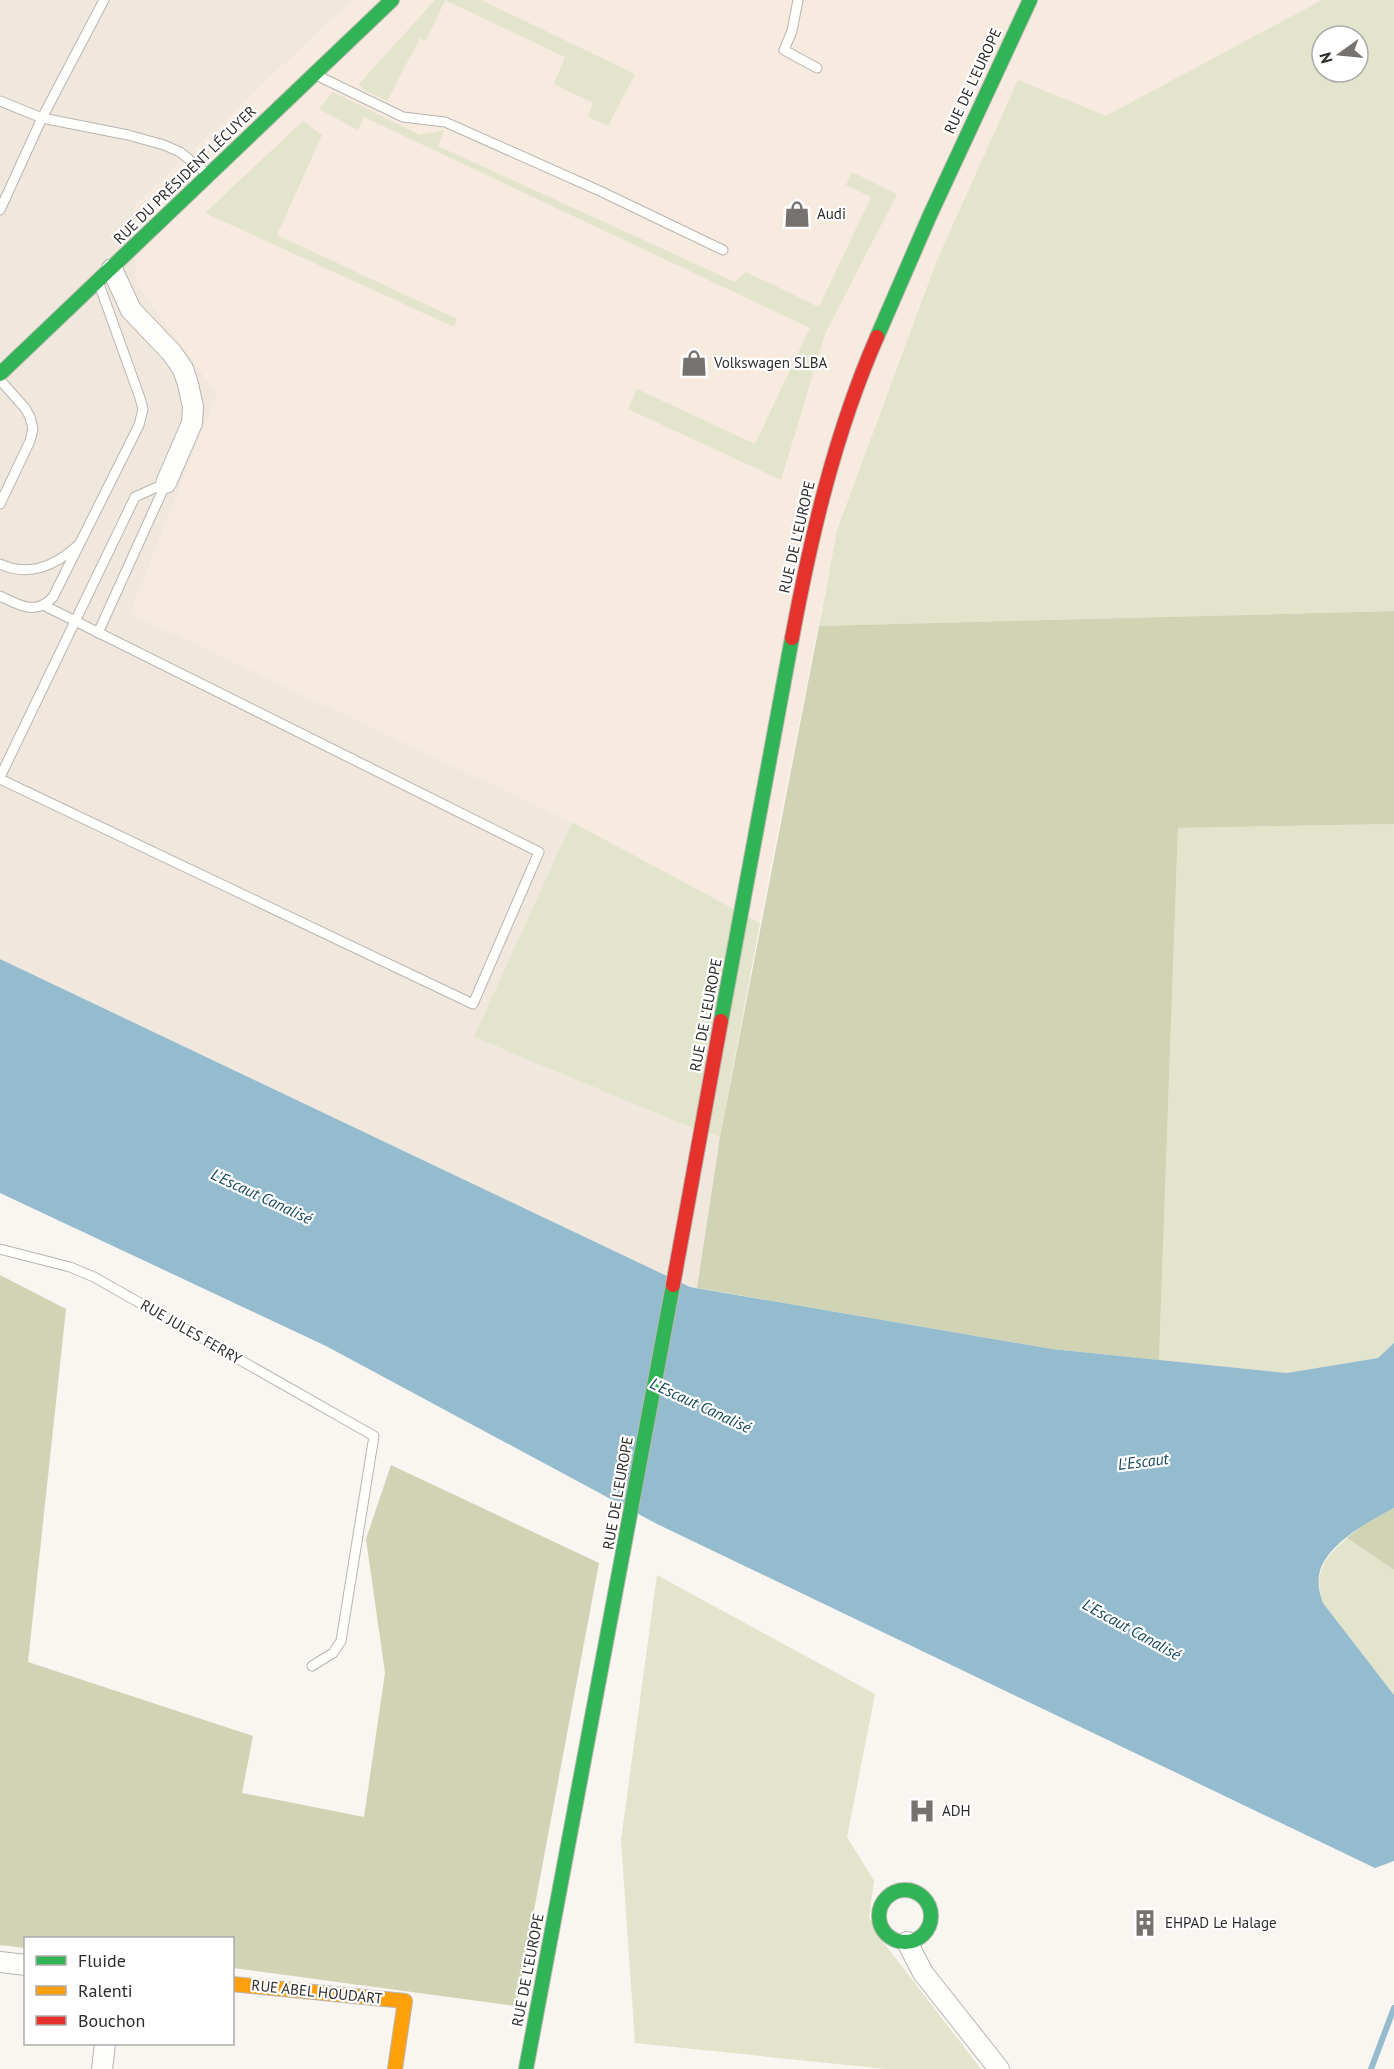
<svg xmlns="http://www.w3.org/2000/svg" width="1394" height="2069" viewBox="0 0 1394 2069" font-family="'PT Sans',sans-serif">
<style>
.commercial{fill:#f7eadf}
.built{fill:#f0e7dd}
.green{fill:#e2e4cb;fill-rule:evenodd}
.forest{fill:#d0d3b4}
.water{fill:#94bcce}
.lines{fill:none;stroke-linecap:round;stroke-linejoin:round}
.stream{stroke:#94bcce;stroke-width:6}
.lane-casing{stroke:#b8b5b1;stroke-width:11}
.street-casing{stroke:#b8b5b1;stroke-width:22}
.fast-casing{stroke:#b8b5b1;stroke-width:16}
.slow-casing{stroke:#b8b5b1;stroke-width:16}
.jam-casing{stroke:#b8b5b1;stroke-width:16}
.lane{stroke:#fefefd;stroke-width:9}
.street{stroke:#fefefd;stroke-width:20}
.fast{stroke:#30b455;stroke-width:14}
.slow{stroke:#ff9f0a;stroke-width:14}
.jam{stroke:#e5322d;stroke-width:14}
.labels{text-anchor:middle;stroke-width:4.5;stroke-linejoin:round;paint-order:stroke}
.street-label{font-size:15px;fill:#2f2c29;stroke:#fff}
.poi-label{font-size:15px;fill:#2f2c29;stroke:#fff;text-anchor:start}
.water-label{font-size:16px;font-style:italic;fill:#15485b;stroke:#fff}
</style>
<rect width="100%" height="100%" fill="#f9f5f0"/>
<!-- commercial -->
<polygon class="commercial" points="352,0 1322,0 1106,117 1018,81 937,260 837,530 760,923 572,822 130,613 217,394 136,283 134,206"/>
<!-- built -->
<polygon class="built" points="0,0 352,0 134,206 136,283 217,394 130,613 572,822 475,1037 680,1123 720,1137 697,1288 690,1287 0,959"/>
<!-- green -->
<g class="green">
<polygon points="435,0 481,0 635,74 608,126 588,117 593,103 554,84 565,57 445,0 426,41 420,38 387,101 364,90 359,84"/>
<path d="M 1322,0 L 1394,0 L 1394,611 L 819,626 L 837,530 L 937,260 L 1018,80 L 1106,116 ZM 1322,36 L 1358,36 L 1358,72 L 1322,72 Z"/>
<polygon points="333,92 420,135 444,130 438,146 735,282 746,272 819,307 871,197 846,185 852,172 897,194 825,334 781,480 628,409 637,389 755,444 810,328 364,117 358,130 319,109"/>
<polygon points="303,121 322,135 277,235 457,319 454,327 205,213"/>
<polygon points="572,822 760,923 720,1137 680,1123 474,1037"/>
<polygon points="1394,824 1394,1343 1378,1358 1288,1373 1159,1360 1178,828"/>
<path d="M 1347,1538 L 1394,1570 L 1394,1695 L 1323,1603 C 1313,1571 1324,1559 1347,1538 Z"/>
<polygon points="657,1575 875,1694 847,1837 874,1881 869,1918 880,1938 981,2069 886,2069 635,2043 621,1840"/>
</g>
<!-- forest -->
<g class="forest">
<polygon points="1394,611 1394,824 1178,828 1159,1360 1052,1349 697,1288 720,1137 819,626"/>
<polygon points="0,1275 66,1309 28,1662 253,1736 242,1793 364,1817 385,1673 366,1539 391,1465 599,1563 516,2006 233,1968 232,1938 26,1938 25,1948 0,1945"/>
<polygon points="1394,1508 1394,1570 1347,1538 1364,1524"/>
</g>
<!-- water -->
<path class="water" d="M 0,959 L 690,1287 L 1052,1349 L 1287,1373 L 1378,1358 L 1394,1343 L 1394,1508 C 1371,1520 1328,1543 1320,1571 C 1317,1582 1319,1592 1323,1603 L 1394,1695 L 1394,1861 L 1375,1868 L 657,1524 L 326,1346 L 0,1193 Z"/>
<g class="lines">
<!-- stream -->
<polyline class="stream" points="1371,2069 1394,2008"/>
<defs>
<g id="lane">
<polyline points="798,0 792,31 784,50 817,68"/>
<polyline points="316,75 403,117 445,122 600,191 723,250"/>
<polyline points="0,101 42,118 128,135 164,145 180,152 206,173"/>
<polyline points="0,210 42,118 104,0"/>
<polyline points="0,380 25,408 30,417 33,429 30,441 0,504"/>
<path d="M 0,564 C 28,577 55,566 77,546"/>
<path d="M 0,596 C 19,605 36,616 53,597 L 139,425 L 143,409 L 140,398 L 99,284"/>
<polyline points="98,633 166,483"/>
<polyline points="0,777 135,497 166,483"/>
<polyline points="0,779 473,1004 539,852 43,605"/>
<polyline points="0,1249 70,1267 94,1277 374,1436 341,1641 333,1653 312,1666"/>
</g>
<g id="street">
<polyline points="112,269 131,310 172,353 183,369 188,384 193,407 192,423 166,483"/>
<polyline points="907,1942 923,1973 999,2069"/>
<polyline points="0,1962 26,1965"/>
<polyline points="102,2069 105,2044"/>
</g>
<g id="fast">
<polyline points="877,337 930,215 1030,0"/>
<polyline points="0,374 392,0"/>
<polyline points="721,1021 792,638"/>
<circle cx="905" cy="1916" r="26"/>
<polyline points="526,2069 673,1285"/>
</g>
<polyline id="slow" points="232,1984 405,2001 395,2069"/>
<g id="jam">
<path d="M 792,638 C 811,536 835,433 877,337"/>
<polyline points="673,1285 721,1021"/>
</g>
</defs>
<!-- lane casing -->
<use href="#lane" class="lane-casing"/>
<!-- street casing -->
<use href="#street" class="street-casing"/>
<!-- fast casing -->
<use href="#fast" class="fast-casing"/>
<!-- slow casing -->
<use href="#slow" class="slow-casing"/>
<!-- jam casing -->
<use href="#jam" class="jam-casing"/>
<!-- lane -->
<use href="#lane" class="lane"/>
<!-- street -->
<use href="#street" class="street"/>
<!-- fast -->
<use href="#fast" class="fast"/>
<!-- slow -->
<use href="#slow" class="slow"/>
<!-- jam -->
<use href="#jam" class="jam"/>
</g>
<!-- icons -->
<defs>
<symbol id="shop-bare" viewBox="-9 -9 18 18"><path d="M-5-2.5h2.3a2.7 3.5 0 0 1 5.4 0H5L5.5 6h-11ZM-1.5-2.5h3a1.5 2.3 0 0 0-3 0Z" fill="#76726f" stroke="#fff" stroke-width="2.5" paint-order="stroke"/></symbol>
<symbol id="hospital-bare" viewBox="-9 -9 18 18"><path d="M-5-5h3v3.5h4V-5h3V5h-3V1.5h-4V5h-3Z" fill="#76726f" stroke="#fff" stroke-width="2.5" paint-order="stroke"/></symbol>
<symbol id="building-bare" viewBox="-9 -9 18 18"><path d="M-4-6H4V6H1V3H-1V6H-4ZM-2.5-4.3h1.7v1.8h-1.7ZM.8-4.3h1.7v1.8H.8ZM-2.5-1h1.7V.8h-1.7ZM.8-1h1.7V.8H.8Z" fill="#76726f" stroke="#fff" stroke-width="2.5" paint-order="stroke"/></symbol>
</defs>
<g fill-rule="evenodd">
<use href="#shop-bare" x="778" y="195" width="38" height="38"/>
<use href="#shop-bare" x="675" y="344" width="38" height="38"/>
<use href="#hospital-bare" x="903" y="1792" width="38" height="38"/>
<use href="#building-bare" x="1126" y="1904" width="38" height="38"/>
</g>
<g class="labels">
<!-- street labels -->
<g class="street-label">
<text transform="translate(973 81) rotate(-65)" y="5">RUE DE L'EUROPE</text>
<text transform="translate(185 175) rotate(-44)" y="5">RUE DU PRÉSIDENT LÉCUYER</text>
<text transform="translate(797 537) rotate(-77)" y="5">RUE DE L'EUROPE</text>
<text transform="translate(706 1015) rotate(-79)" y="5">RUE DE L'EUROPE</text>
<text transform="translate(191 1332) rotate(30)" y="5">RUE JULES FERRY</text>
<text transform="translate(618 1493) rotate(-80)" y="5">RUE DE L'EUROPE</text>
<text transform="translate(528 1970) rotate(-79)" y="5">RUE DE L'EUROPE</text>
<text transform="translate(317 1992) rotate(6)" y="5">RUE ABEL HOUDART</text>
</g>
<!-- poi labels -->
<g class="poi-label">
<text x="817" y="219">Audi</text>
<text x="714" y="368">Volkswagen SLBA</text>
<text x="942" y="1816">ADH</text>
<text x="1165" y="1928">EHPAD Le Halage</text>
</g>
<!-- water labels -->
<g class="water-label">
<text transform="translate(262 1196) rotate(25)" y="6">L'Escaut Canalisé</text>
<text transform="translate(701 1405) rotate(25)" y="6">L'Escaut Canalisé</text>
<text transform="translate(1143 1461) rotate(-7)" y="6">L'Escaut</text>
<text transform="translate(1132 1629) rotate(29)" y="6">L'Escaut Canalisé</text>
</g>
</g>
<!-- legend -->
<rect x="24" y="1937" width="210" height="108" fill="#ffffff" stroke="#acaba9" stroke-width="1.5"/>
<rect x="36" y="1956" width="30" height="9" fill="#30b455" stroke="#acaba9" stroke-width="1.5"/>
<text x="78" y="1967" font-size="18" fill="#2f2c29">Fluide</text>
<rect x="36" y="1986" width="30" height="9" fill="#ff9f0a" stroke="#acaba9" stroke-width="1.5"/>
<text x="78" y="1997" font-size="18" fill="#2f2c29">Ralenti</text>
<rect x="36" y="2016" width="30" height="9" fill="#e5322d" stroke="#acaba9" stroke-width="1.5"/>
<text x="78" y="2027" font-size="18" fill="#2f2c29">Bouchon</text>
<!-- north arrow -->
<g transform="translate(1340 54) rotate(255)"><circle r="28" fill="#ffffff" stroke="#acaba9" stroke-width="1.5"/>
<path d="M0-4.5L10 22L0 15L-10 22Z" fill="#76726f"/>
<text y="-9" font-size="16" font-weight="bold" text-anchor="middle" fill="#2f2c29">N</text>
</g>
</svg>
